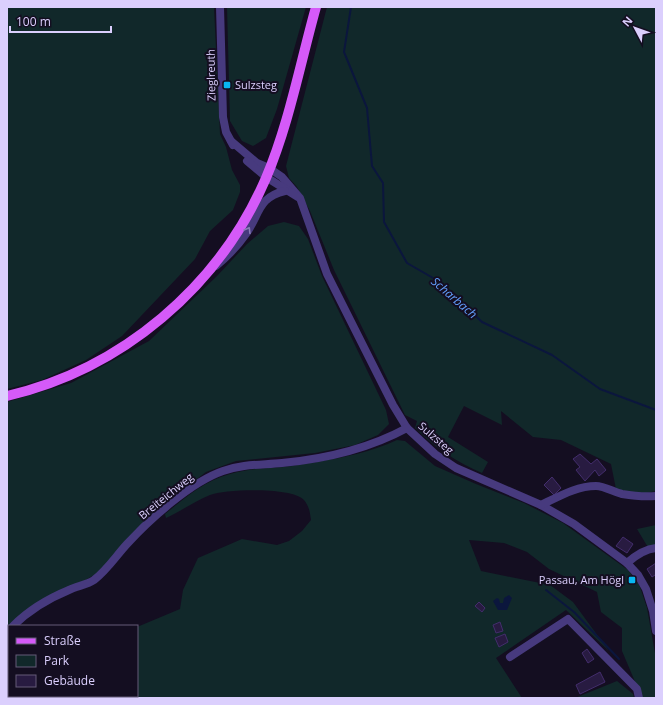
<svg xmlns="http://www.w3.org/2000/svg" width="663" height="705" viewBox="0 0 663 705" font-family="'Open Sans',sans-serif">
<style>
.green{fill:#11282a}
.water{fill:#0b163d}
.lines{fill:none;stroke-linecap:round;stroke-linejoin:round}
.stream{stroke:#0b163d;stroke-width:2}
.building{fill:#281b41;stroke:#432d6c}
.minor{stroke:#473a7e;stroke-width:8}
.major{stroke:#d55af9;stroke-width:10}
.oneway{stroke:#8a7db7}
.poi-dot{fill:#08b8f1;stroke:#140e21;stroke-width:1.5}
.labels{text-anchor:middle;stroke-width:4;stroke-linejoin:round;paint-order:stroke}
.street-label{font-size:11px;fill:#dbcffd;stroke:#140e21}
.poi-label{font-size:11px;fill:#dbcffd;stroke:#140e21;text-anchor:start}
.water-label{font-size:12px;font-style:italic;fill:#619dfa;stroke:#140e21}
</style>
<rect width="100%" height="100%" fill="#140e21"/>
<!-- green -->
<g class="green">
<polygon points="7,7 214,7 220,134 226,147 232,170 240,185 240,192 233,210 210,231 195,259 122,336 86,360 42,380 7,389"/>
<polygon points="227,7 306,7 277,109 266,138 253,146 242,141 230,121"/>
<path d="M 327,7 L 656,7 L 656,491 L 641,494 L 616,489 L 611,464 L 561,440 L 533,437 L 501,411 L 502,425 L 464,406 L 448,437 L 488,462 L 482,473 C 457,462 435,448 415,428 L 417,421 L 405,415 L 334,270 L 310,211 L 297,187 L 289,178 L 286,166 Z"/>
<polygon points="284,222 299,226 308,239 322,276 386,410 389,424 378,435 355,445 315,453 236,461 206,472 180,492 104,569 9,626 7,630 7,402 71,383 149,341 217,276 247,244 268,226"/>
<path d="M 397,440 L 405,441 L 435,466 L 476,484 L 524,503 L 563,523 L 628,570 L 639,584 L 647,608 L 656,659 L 656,698 L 642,698 L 622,651 L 622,628 L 601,612 L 597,592 L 549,569 L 527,552 L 504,543 L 469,540 L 481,571 L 550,585 L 573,602 L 609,651 L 566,610 L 496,658 L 522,698 L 7,698 L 9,690 L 9,696 L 137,696 L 137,627 L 180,609 L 183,590 L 198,558 L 242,539 L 277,545 L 289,541 L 302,531 L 311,520 C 310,512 309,506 304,500 C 292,487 226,489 210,495 C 195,501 181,511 166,518 L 165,514 C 185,498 204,481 230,474 C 248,469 265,468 284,467 C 295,466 306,463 317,462 C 345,457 371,452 397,440 Z"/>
<polygon points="656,525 656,548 649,549 637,529"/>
<polygon points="617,681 633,694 634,698 575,698"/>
</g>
<!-- water -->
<polygon class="water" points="509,595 512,598 507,610 498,610 493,601 497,598 499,599 500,603 503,603 504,598"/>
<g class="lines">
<!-- stream -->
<g class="stream">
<polyline points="351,7 344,52 367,108 372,166 383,183 384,222 407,263 440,282 482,322 552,355 600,389 656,410"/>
<polyline points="546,590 574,612 619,659"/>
</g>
</g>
<!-- building -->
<g class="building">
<polygon points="580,454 591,464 597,459 606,470 599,476 595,470 585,481 576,470 580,467 573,459"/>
<polygon points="552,477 561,488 554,495 544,485"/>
<polygon points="623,537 633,544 627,553 616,546"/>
<polygon points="656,563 656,576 655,575 652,577 647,569"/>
<polygon points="479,602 485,608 482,612 475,606"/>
<polygon points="500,622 503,631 496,633 493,625"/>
<polygon points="505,634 508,642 499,647 495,638"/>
<polygon points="587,649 594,659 588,663 582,653"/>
<polygon points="600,672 605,682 580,694 576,685"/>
</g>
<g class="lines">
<!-- minor -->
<g class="minor">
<polyline points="220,7 223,117 226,132 233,145"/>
<polyline points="231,141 257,163 269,168 282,177 300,198 327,274 393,405 407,428 435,454 456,468 541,505 574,524 627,563 638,575 646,589 653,611 656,631"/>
<polyline points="247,161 266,177 298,197"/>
<path d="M 216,266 C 228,256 237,247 246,234 C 260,214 258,197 285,191"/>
<path d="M 541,505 C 558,497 576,486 596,486 C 604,486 614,492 622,494 C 634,496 645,497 656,496"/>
<path d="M 627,563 C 636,555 645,549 656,548"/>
<path d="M 13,626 C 30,609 47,599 69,590 C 76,586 87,585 94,580 C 107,570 116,556 127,544 C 150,519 191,482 223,471 C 242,464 262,465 282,463 C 325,459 370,448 407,428"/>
<polyline points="7,632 9,630"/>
<polyline points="510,657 568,619 637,689 639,698"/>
</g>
<!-- major -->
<path class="major" d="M 7,396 C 122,369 219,287 266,178 C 289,124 300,64 316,7"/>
</g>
<!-- one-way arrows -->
<defs><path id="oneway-chevron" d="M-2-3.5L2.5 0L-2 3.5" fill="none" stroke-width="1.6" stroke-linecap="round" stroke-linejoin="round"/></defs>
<use class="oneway" href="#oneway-chevron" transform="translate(248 230) rotate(-59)"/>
<!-- markers -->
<g class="poi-dot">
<rect x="223" y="81" width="8" height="8" rx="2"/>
<rect x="628" y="576" width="8" height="8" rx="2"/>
</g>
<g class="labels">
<!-- street labels -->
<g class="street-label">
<text transform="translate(211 75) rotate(-91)" y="4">Zieglreuth</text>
<text transform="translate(436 438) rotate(41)" y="4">Sulzsteg</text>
<text transform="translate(166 496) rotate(-39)" y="4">Breiteichweg</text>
</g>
<!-- poi labels -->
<g class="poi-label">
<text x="235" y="89">Sulzsteg</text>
<text x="624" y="584" text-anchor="end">Passau, Am Högl</text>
</g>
<!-- water labels -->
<g class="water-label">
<text transform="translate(454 298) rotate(41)" y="4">Scharbach</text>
</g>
</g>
<!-- border -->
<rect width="663" height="705" fill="none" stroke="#dbcffd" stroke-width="16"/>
<!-- legend -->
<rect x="8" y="625" width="130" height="72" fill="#140e21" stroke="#645b79"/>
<rect x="16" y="638" width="20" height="6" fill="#d55af9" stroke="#645b79"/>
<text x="44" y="645" font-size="12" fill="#dbcffd">Straße</text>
<rect x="16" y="655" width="20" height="12" fill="#11282a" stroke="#645b79"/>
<text x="44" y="665" font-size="12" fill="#dbcffd">Park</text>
<rect x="16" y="675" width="20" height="12" fill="#281b41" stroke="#645b79"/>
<text x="44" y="685" font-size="12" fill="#dbcffd">Gebäude</text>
<!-- north arrow -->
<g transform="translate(635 28) rotate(311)" stroke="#140e21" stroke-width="3" paint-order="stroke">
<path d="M0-3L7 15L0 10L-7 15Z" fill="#dbcffd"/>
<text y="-6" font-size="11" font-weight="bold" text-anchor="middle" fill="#dbcffd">N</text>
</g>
<!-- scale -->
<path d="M10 26v6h101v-6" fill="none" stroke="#dbcffd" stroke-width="2"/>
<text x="16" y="26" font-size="12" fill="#dbcffd" stroke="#140e21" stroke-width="3" paint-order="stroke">100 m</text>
</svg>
